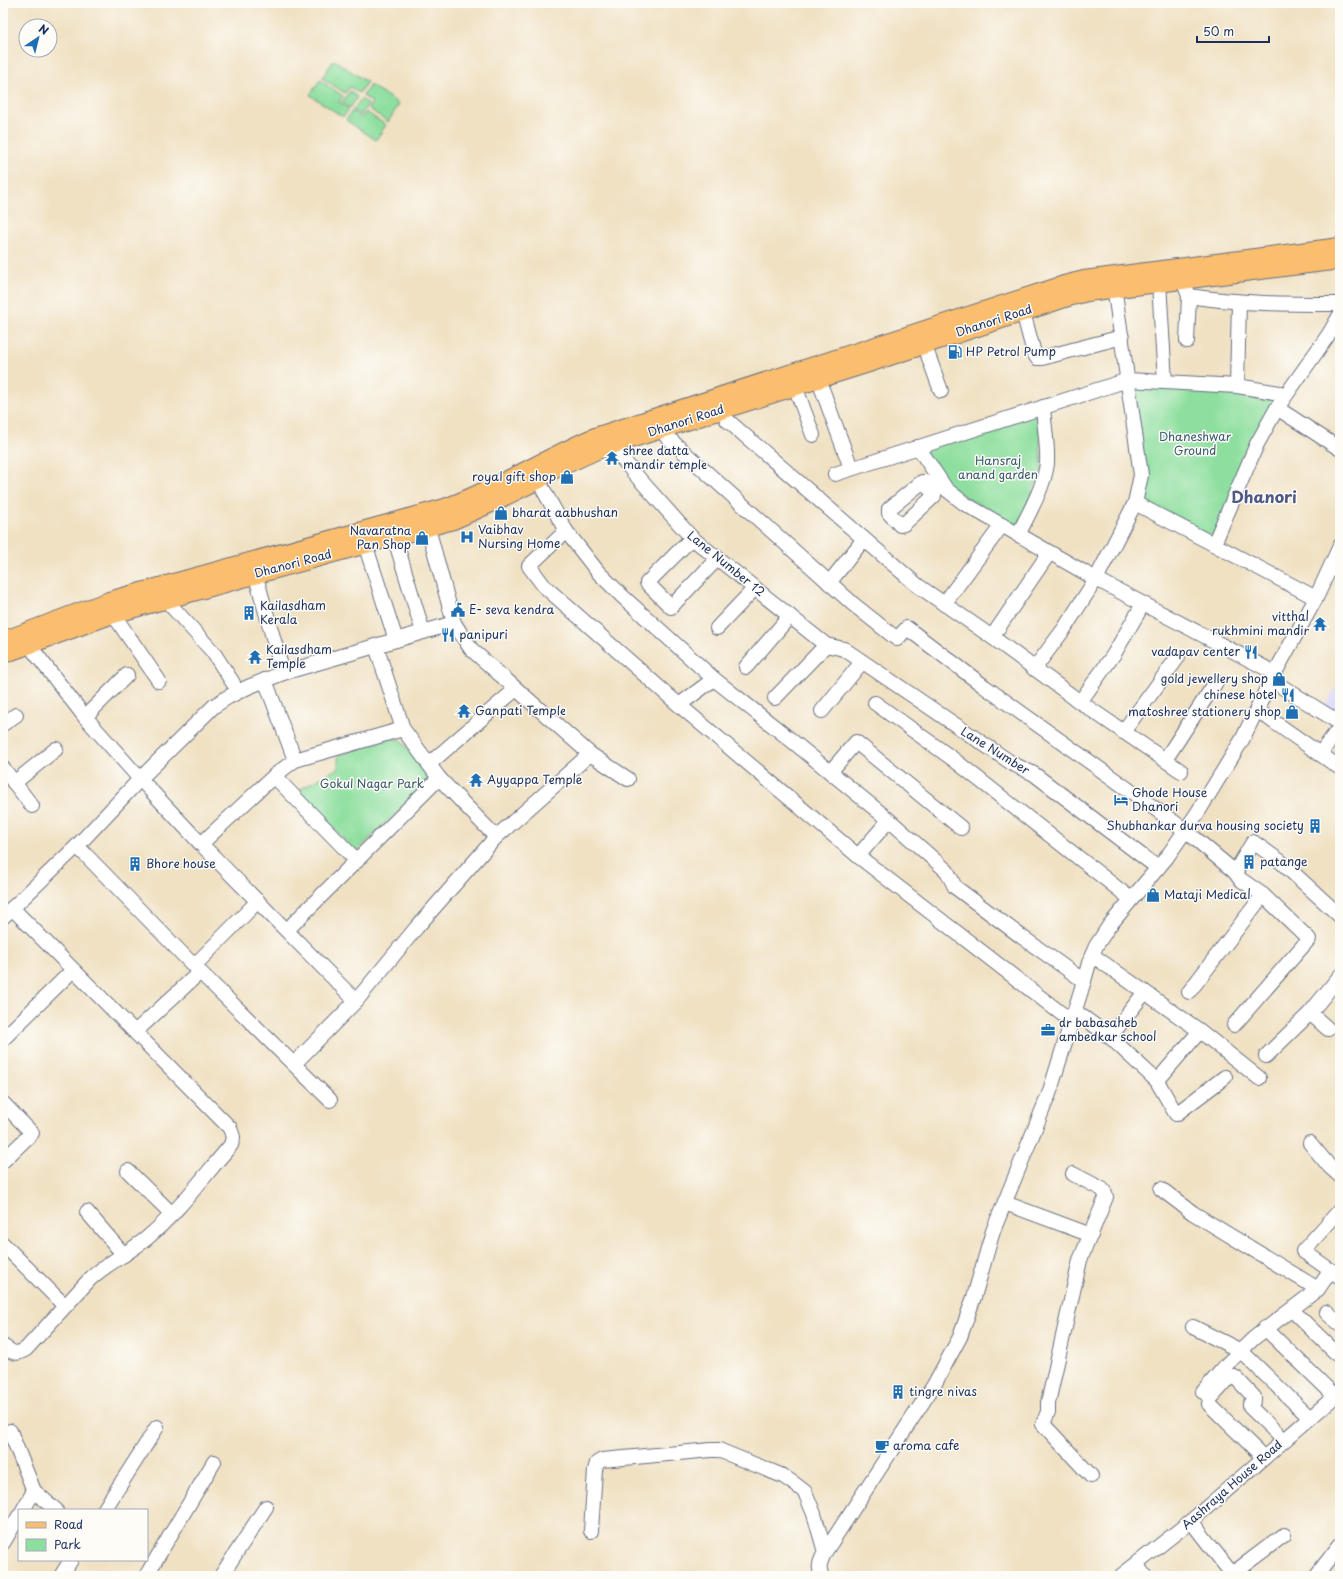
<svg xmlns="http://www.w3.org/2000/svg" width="1343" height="1579" viewBox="0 0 1343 1579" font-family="'Playpen Sans',sans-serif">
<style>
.built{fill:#d7d7f8}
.green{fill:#8edf9f;stroke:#54877e}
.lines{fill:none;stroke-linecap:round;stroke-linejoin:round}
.minor-casing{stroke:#666d81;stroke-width:16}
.major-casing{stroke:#666d81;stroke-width:20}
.minor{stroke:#fff;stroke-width:14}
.major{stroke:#fabe6e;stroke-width:18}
.labels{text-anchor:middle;stroke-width:3;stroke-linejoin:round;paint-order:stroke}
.street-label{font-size:12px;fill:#1b2f5e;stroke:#fdfcf7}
.poi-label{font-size:12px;fill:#1b2f5e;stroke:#fdfcf7;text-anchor:start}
.park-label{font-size:12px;fill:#385b6e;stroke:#fdfcf7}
.district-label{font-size:16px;font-weight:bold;fill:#4f5786;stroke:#fdfcf7}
</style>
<rect width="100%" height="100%" fill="#fdfcf7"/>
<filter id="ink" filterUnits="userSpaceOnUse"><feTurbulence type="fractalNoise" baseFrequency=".025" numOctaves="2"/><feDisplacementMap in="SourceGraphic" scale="8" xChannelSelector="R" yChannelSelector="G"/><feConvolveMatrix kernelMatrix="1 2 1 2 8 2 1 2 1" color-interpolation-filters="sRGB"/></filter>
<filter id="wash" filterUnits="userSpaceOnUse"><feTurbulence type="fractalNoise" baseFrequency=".012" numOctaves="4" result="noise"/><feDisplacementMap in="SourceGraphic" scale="16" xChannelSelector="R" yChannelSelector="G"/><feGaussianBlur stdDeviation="0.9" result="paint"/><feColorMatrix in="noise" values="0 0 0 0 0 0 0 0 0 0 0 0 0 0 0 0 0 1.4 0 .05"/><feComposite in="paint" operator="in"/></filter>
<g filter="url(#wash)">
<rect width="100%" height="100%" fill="#f0e1c3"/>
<!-- built -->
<polygon class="built" points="1340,681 1340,718 1324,707"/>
<!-- green -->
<g class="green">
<polygon points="334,60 367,82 359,93 350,87 345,93 322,78"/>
<polygon points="320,80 343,96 339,102 349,109 343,117 310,95"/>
<polygon points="370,85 399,104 388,122 368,108 372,102 363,96"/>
<polygon points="350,91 357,97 350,108 342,102"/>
<polygon points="361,99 368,104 361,115 353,110"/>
<polygon points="352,111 361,118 366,112 386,125 376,140 346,120"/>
<polygon points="1135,385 1278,395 1212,539 1141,502"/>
<polygon points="1038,412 1042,469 1017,528 948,486 924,449"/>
<polygon points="392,738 401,740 430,780 356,852 297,791 338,768 338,755"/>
</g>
</g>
<g filter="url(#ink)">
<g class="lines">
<defs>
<g id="minor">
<path d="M 1183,280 L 1189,296 C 1239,304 1289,304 1340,304"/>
<polyline points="1159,283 1165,382"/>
<polyline points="1023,312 1034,353 1037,358 1042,358 1122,337"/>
<polyline points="1187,341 1189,296"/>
<polyline points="924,344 941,391"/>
<polyline points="818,378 851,468"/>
<polyline points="795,386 813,435"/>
<polyline points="1237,386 1239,302"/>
<polyline points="719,402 727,420 917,585 992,637 1080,702 1181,771"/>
<polyline points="1277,408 1340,449"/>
<polyline points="659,419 666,436 853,604 897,639 907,628 985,687 1185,830 1235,872 1240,879 1263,895 1309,939 1234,1025"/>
<polyline points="609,435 620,456 634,473 692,538 826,645 844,649 1013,764 1034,774 1158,868"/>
<polyline points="918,447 946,489 965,504 1096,579 1275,673"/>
<polyline points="532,473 538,480 566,531 529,566 544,586 679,705 858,856 1071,1021"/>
<polyline points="835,474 1128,380 1237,386 1286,394"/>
<polyline points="928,487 934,494 934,496 904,524 900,525 889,513 889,509 922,482 925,482 928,487 938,478"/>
<polyline points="1135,503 1316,598"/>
<polyline points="425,517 454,623 471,649 590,754 628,779"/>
<polyline points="566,531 598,572 622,596 714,679 791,740 889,820 947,871 955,887 1022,937 1084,981"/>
<path d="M 1018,535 C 1028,515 1045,485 1047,463 C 1048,445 1044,425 1043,407"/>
<polyline points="394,536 423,632"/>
<polyline points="692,538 647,583 671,607 718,558"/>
<polyline points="365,544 396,640"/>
<polyline points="1214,544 1257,444 1277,408 1329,334 1340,315"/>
<polyline points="253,566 283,673"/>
<polyline points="829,583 864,539"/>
<polyline points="165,599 213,652 233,683"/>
<polyline points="944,604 1002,525"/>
<polyline points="113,614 159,681"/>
<polyline points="717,628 755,588"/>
<polyline points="992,637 1049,553"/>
<polyline points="29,645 85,717 140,779 201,844 356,1001"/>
<polyline points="376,646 403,729 439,778 496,837"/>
<polyline points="746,667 790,616"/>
<polyline points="1034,669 1064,629 1096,579 1135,503 1141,475 1113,279"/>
<polyline points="265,680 295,760"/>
<polyline points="1271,680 1340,723"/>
<polyline points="775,698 826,645"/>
<polyline points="1080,702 1114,654 1143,604"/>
<polyline points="875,703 953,759 1131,899"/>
<polyline points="679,705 714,679"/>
<polyline points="1257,710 1340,768"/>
<polyline points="822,711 862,662"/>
<polyline points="85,717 127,675"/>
<polyline points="3,724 16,715"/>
<polyline points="1123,732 1178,657"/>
<polyline points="1320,754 1340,727"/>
<polyline points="1165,760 1216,682"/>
<polyline points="429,764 516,689"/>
<polyline points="3,768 32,806"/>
<polyline points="830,772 856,742 961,828"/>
<polyline points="274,776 357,861"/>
<polyline points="14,783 56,749"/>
<polyline points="201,844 274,776 295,760 403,729"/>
<polyline points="77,846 194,966 330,1100"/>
<polyline points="858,856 889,820"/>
<polyline points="1235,872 1253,842 1280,861 1340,916"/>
<polyline points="3,917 77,846 140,779 214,706 228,697 248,687 283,673 454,623"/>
<polyline points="287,930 439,778"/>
<polyline points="1092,955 1200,1031 1259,1078"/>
<polyline points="194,966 258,901"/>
<polyline points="1189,992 1263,895"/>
<polyline points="1075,1011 1110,1037 1157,1081 1176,1114 1225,1077"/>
<polyline points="1310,1013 1328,1029"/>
<polyline points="135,1032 200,972"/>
<polyline points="1110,1037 1145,992"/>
<polyline points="3,1039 73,970"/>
<polyline points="1266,1056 1310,1013 1340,976"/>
<polyline points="294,1064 356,1001 417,927 496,837 590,754"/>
<polyline points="1157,1081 1200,1031"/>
<polyline points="3,1103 32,1133 3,1161"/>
<polyline points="1310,1143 1329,1166 1340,1176"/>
<polyline points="128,1171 172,1214"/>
<polyline points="1073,1174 1102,1189 1105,1193 1106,1197 1080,1260 1048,1403 1048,1412 1043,1424 1091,1476"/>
<polyline points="1161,1189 1193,1213 1318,1289"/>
<polyline points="1005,1203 1091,1235"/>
<polyline points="1340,1210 1303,1251 1340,1277"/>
<polyline points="87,1212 124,1255"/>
<polyline points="3,1244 64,1305"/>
<polyline points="1292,1310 1340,1357"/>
<polyline points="1326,1312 1340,1325"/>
<polyline points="1193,1327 1241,1351 1310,1418"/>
<polyline points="1265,1328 1335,1396"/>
<path d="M 3,1346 C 12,1352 15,1356 26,1349 L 90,1279 C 107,1263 129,1253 147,1238 C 179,1211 204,1176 231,1145 L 233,1137 L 230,1128 L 12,908"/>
<polyline points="1203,1392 1228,1363 1254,1338 1318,1289 1331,1270"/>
<polyline points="10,1431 34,1491 56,1510"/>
<polyline points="1264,1458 1209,1404 1210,1399 1230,1377 1232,1376 1236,1378 1254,1397 1254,1400 1250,1404 1250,1407 1284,1440"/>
<polyline points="23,1510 34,1491"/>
<polyline points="104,1510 157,1427"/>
<polyline points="1191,1521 1232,1574 1284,1535"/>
<polyline points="591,1531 595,1470 597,1463 602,1460 711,1450 719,1450 726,1453 783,1476 796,1485 805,1492 814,1514 825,1552"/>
<polyline points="3,1543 19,1516"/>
<polyline points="1136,1565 1145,1576"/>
<polyline points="61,1576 71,1560"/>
<polyline points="146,1576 214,1462"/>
<polyline points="221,1576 266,1507"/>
<path d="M 822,1576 C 817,1567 821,1560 825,1552 L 934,1385 L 960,1337 L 974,1297 L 993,1231 L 1049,1094 L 1084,981 L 1089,963 L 1096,946 L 1109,926 L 1167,857 L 1198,812 L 1242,740 L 1271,680 L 1316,598 L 1340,546"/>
<polyline points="1121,1576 1191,1521 1340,1392"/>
<polyline points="1316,1576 1340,1545"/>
</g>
<g id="major">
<path d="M 3,641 L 109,601 L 445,508 C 497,489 544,459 595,437 L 1064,285 L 1084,280 L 1340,247"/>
<polyline points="3,654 113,614 453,520 491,503 538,480 551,471 599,449 875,361 1068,297 1087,292 1340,260"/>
</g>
</defs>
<!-- minor casing -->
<use href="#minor" class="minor-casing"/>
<!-- major casing -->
<use href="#major" class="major-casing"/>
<!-- minor -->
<use href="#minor" class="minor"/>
<!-- major -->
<use href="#major" class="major"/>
</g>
</g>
<!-- icons -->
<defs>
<symbol id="fuel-bare" viewBox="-9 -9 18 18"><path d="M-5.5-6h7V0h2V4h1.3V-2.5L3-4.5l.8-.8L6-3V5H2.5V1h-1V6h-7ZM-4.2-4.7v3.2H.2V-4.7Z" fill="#1f6fb2" stroke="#fdfcf7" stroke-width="2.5" paint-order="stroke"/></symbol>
<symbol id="temple-bare" viewBox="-9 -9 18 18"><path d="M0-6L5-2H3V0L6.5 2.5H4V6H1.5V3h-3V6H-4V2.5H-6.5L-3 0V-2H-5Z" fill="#1f6fb2" stroke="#fdfcf7" stroke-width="2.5" paint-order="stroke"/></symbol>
<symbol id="shop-bare" viewBox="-9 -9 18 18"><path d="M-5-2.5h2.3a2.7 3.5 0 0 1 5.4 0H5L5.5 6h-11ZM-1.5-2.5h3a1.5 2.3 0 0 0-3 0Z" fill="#1f6fb2" stroke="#fdfcf7" stroke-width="2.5" paint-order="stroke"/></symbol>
<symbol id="hospital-bare" viewBox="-9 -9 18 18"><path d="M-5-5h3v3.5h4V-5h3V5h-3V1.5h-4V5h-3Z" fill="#1f6fb2" stroke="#fdfcf7" stroke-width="2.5" paint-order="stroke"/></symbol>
<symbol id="civic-bare" viewBox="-9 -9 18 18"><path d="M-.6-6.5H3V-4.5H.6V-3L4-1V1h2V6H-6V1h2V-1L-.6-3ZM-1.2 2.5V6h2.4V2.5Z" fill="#1f6fb2" stroke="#fdfcf7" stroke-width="2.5" paint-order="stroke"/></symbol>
<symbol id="building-bare" viewBox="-9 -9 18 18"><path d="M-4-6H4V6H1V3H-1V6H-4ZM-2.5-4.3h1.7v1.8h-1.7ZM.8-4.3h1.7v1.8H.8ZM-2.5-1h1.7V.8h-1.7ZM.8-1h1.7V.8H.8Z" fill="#1f6fb2" stroke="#fdfcf7" stroke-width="2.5" paint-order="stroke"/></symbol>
<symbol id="restaurant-bare" viewBox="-9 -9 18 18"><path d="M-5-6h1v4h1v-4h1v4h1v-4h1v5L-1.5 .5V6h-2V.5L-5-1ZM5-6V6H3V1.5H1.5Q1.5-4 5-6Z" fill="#1f6fb2" stroke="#fdfcf7" stroke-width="2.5" paint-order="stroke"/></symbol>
<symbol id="hotel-bare" viewBox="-9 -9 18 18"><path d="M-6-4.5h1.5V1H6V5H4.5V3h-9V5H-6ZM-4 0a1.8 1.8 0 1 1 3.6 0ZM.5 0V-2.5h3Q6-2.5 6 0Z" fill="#1f6fb2" stroke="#fdfcf7" stroke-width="2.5" paint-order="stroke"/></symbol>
<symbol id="office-bare" viewBox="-9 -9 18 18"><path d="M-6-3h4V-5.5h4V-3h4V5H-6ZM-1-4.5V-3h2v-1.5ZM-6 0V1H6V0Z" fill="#1f6fb2" stroke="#fdfcf7" stroke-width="2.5" paint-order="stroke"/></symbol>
<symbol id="cafe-bare" viewBox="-9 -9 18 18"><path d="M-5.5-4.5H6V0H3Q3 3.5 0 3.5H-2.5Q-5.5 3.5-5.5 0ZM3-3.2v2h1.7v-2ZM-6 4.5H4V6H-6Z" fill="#1f6fb2" stroke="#fdfcf7" stroke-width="2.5" paint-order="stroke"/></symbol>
</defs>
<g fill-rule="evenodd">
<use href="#fuel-bare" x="945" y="342" width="20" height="20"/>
<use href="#temple-bare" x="602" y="448" width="20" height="20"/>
<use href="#shop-bare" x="557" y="467" width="20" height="20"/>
<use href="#shop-bare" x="491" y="503" width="20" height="20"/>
<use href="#hospital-bare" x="457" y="527" width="20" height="20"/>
<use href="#shop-bare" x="412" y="528" width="20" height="20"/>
<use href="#civic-bare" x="448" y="600" width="20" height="20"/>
<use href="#building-bare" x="239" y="603" width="20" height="20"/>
<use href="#temple-bare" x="1310" y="614" width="20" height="20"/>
<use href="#restaurant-bare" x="438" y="625" width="20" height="20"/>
<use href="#restaurant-bare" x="1241" y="642" width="20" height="20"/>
<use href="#temple-bare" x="245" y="647" width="20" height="20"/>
<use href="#shop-bare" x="1269" y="669" width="20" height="20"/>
<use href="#restaurant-bare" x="1278" y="685" width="20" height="20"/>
<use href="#temple-bare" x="454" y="701" width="20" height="20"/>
<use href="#shop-bare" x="1282" y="702" width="20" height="20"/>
<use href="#temple-bare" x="466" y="770" width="20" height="20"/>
<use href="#hotel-bare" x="1111" y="790" width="20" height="20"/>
<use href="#building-bare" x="1305" y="816" width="20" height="20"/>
<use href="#building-bare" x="1239" y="852" width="20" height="20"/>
<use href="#building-bare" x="125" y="854" width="20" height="20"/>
<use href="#shop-bare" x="1143" y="885" width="20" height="20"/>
<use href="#office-bare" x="1038" y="1020" width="20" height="20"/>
<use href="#building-bare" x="888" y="1382" width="20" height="20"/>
<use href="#cafe-bare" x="872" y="1436" width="20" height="20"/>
</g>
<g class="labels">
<!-- street labels -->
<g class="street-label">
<text transform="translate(994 321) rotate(-18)" y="4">Dhanori Road</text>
<text transform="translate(686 421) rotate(-18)" y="4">Dhanori Road</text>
<text transform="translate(293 564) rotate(-15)" y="4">Dhanori Road</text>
<text transform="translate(726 564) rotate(39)" y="4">Lane Number 12</text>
<text transform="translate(995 751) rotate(32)" y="4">Lane Number</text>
<text transform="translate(1232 1485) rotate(-41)" y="4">Aashraya House Road</text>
</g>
<!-- poi labels -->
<g class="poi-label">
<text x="966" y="356">HP Petrol Pump</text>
<text x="623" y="455">shree datta<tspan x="623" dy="14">mandir temple</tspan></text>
<text x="556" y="481" text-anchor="end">royal gift shop</text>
<text x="512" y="517">bharat aabhushan</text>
<text x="478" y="534">Vaibhav<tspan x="478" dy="14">Nursing Home</tspan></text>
<text x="411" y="535" text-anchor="end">Navaratna<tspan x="411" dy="14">Pan Shop</tspan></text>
<text x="260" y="610">Kailasdham<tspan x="260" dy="14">Kerala</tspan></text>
<text x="469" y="614">E- seva kendra</text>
<text x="1309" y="621" text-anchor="end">vitthal<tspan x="1309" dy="14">rukhmini mandir</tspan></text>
<text x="459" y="639">panipuri</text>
<text x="266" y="654">Kailasdham<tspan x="266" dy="14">Temple</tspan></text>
<text x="1240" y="656" text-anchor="end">vadapav center</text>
<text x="1268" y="683" text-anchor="end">gold jewellery shop</text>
<text x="1277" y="699" text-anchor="end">chinese hotel</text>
<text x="475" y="715">Ganpati Temple</text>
<text x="1281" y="716" text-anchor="end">matoshree stationery shop</text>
<text x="487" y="784">Ayyappa Temple</text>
<text x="1132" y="797">Ghode House<tspan x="1132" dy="14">Dhanori</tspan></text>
<text x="1304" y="830" text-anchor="end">Shubhankar durva housing society</text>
<text x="1260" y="866">patange</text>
<text x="146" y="868">Bhore house</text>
<text x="1164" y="899">Mataji Medical</text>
<text x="1059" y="1027">dr babasaheb<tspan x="1059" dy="14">ambedkar school</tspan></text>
<text x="909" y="1396">tingre nivas</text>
<text x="893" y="1450">aroma cafe</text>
</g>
<!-- park labels -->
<g class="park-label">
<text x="1195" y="441">Dhaneshwar<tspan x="1195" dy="14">Ground</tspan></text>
<text x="998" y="465">Hansraj<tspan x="998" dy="14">anand garden</tspan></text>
<text x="372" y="788">Gokul Nagar Park</text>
</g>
<!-- district labels -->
<g class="district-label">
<text x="1264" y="503">Dhanori</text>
</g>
</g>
<!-- margin -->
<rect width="1343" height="1579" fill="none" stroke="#fdfcf7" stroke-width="16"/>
<!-- legend -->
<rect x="18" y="1509" width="130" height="52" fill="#fdfcf7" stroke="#a3aaba"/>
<rect x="26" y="1522" width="20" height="6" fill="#fabe6e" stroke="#a3aaba"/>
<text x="54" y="1529" font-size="12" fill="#1b2f5e">Road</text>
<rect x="26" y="1539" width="20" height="12" fill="#8edf9f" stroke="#a3aaba"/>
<text x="54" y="1549" font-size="12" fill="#1b2f5e">Park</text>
<!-- north arrow -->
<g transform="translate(38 38) rotate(35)"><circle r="19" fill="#fdfcf7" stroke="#a3aaba"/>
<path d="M0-3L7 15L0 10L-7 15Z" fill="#1f6fb2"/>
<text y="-6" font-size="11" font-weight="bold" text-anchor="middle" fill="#1b2f5e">N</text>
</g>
<!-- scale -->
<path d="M1197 36v6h72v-6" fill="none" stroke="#1b2f5e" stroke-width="2"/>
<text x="1203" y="36" font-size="12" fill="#1b2f5e" stroke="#fdfcf7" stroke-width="3" paint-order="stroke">50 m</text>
</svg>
